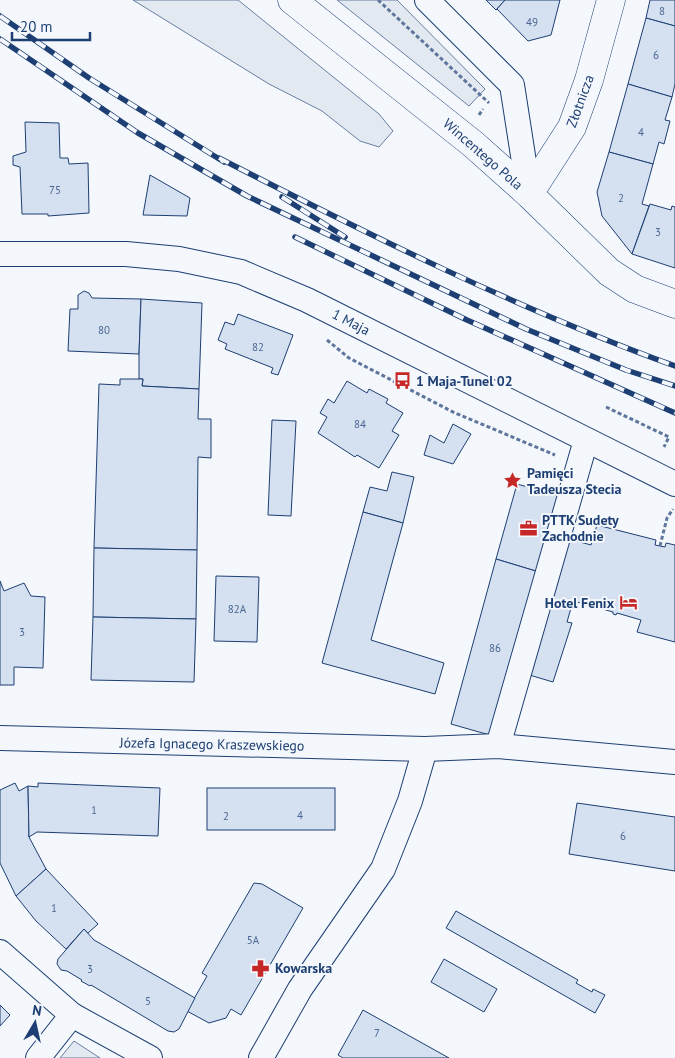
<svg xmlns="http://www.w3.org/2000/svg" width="675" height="1058" viewBox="0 0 675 1058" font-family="'PT Sans',sans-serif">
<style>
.green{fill:#e3e9f0;stroke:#687fa3}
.building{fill:#d5e0f0;stroke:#1d3f73}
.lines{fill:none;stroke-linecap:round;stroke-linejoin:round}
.street-casing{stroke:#1d3f73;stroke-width:26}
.secondary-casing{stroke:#1d3f73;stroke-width:29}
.path{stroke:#5e769c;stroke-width:3;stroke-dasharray:4 2.5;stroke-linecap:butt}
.street{stroke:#f4f7fb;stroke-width:24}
.secondary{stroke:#f4f7fb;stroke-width:28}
.rail-casing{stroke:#1d3f73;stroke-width:5.5}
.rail{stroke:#f4f7fb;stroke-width:4;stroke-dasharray:11;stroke-linecap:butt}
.labels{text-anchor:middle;stroke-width:4;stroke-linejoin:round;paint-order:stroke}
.number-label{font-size:11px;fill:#4b6792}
.street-label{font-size:14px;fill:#1d3f73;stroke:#f4f7fb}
.poi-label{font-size:14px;font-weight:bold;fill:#1d3f73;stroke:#f4f7fb;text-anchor:start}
</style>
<rect width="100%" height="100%" fill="#f4f7fb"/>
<!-- green -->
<g class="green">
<polygon points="133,0 238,0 379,114 393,131 379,147 360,141 322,111 269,84"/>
<polygon points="337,0 397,0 485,89 469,106"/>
<polygon points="74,1041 100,1058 60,1058"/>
</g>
<!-- building -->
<g class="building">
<polygon points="486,0 505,0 496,10"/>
<polygon points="505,0 560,0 551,35 528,41 497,9"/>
<polygon points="650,0 675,0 675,26 646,18"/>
<polygon points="646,18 675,26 675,84 672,97 628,84"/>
<polygon points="628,84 672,97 665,120 670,121 664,144 659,142 653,164 609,152"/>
<polygon points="25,122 59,123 60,158 68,158 69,164 88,163 89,213 48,216 48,214 22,214 20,167 13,165 13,156 26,152"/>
<polygon points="609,152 653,164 642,204 649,206 632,254 602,216 597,192"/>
<polygon points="150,175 190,198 187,216 143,215"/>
<polygon points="650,204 671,210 672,206 675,207 675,268 632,254"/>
<polygon points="84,291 89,293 92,298 141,299 139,354 68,351 70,309 78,309 78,295"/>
<polygon points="141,299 202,303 199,389 142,386 143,379 139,379 139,354"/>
<polygon points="238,314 293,335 278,375 271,373 273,368 225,349 227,344 218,340 225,322 234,325"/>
<polygon points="120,379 143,379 142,386 199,389 198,419 211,419 211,458 198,457 197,550 94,548 99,384 120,385"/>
<polygon points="347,381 367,393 369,389 388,399 386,403 403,413 392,431 399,435 379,468 357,455 355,457 318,433 327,417 320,413 328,399 334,403"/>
<polygon points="272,420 296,421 291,516 268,515"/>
<polygon points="453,424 471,434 453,464 424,455 430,435 444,443"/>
<polygon points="392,472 414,477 403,523 363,512 370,487 387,491"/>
<polygon points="517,484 560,496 539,572 496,559"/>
<polygon points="363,512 403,523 371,640 444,663 435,694 322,663"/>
<polygon points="597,525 656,540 655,545 665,547 666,543 675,545 675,642 637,632 641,620 617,613 616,615 613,614 613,612 592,606 591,608 588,607 588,605 573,601 567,622 572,623 553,682 526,674 545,616 554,595 569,539 591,545"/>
<polygon points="94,548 197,550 196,619 93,617"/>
<polygon points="496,559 539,572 493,736 451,724"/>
<polygon points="216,576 259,577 257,642 214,641"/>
<polygon points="0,581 4,591 24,583 31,596 45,597 43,668 14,667 14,685 0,685"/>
<polygon points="93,617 196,619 194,682 91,680"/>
<polygon points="15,783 19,791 28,786 29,837 46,869 16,896 0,863 0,790"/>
<polygon points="38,783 160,788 158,836 37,832 29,837 28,786 38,787"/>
<rect x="207" y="788" width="128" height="42"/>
<polygon points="577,803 675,817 675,871 569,854"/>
<polygon points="46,869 98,924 88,933 84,929 66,949 36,921 16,896"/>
<polygon points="254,883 262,884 303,908 241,1015 231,1009 226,1018 209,1023 187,1011 207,976 202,973"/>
<polygon points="456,911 578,980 576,983 592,992 593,989 605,995 595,1013 446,928"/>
<polygon points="84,929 94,940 195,998 179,1029 174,1032 168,1031 91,985 90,986 81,981 82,980 67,971 61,970 57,964 58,959"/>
<polygon points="444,959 497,989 484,1012 431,982"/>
<polygon points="0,1005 10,1015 0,1026"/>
<polygon points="363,1010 449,1058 343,1058 338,1055"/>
</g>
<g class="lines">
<defs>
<g id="street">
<polyline points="427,0 512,85 529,194"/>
<polyline points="0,254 126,254 179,259 241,272 307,300 675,484"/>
<polyline points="0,738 425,749 498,746 675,762"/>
<polyline points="498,746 586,440"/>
<polyline points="0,952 72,1015 150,1058"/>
<polyline points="38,1058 72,1015"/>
<polyline points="261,1058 300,989 383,869 410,801 425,749"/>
</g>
<g id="secondary">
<polyline points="292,0 473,144 529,194 609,272 635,289 675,304"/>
<polyline points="529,194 572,127 589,80 611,0"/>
</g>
</defs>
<!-- street casing -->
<use href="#street" class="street-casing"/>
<!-- secondary casing -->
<use href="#secondary" class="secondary-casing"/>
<!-- path -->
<g class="path">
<polyline points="378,0 489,103"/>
<polyline points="479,115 483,109"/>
<polyline points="327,340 349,358 453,412 555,455"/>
<polyline points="606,407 669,437 664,447"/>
<polyline points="660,546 667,518 673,509"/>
</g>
<!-- street -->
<use href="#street" class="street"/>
<!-- secondary -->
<use href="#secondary" class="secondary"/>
<defs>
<g id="rail">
<polyline points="0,16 89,78 224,162"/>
<polyline points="0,39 138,133 247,196 526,329 626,370 675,386"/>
<path d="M 219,158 C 368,234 517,309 675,366"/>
<polyline points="282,197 345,237"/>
<polyline points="295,237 467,320 675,413"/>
</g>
</defs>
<!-- rail casing -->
<use href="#rail" class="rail-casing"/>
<!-- rail -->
<use href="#rail" class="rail"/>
</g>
<!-- icons -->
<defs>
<symbol id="bus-bare" viewBox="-9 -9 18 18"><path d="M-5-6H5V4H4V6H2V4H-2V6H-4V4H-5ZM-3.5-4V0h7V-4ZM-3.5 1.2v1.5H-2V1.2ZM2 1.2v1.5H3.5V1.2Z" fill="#c62828" stroke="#f4f7fb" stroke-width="2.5" paint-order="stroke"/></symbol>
<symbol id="sight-bare" viewBox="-9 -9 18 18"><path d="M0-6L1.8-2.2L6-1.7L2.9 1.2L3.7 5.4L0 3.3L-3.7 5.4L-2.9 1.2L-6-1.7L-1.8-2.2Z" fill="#c62828" stroke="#f4f7fb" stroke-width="2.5" paint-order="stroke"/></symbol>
<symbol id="office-bare" viewBox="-9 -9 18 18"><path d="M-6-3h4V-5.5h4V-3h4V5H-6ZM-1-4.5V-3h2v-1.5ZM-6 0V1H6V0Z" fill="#c62828" stroke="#f4f7fb" stroke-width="2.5" paint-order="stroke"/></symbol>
<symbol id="hotel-bare" viewBox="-9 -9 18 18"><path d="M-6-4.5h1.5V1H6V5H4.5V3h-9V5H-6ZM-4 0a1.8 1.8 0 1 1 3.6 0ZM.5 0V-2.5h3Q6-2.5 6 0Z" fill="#c62828" stroke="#f4f7fb" stroke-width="2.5" paint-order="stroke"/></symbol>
<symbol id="pharmacy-bare" viewBox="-9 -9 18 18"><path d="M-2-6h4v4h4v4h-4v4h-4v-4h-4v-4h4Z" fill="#c62828" stroke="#f4f7fb" stroke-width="2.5" paint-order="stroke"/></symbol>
</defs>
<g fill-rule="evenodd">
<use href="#bus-bare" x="390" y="368" width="25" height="25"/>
<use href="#sight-bare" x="500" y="468" width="25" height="25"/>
<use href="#office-bare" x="516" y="516" width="25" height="25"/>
<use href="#hotel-bare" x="616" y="590" width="25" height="25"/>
<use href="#pharmacy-bare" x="248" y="956" width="25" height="25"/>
</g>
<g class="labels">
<!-- number labels -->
<g class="number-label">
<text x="662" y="15">8</text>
<text x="532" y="26">49</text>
<text x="656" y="59">6</text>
<text x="641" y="136">4</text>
<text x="55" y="194">75</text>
<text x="621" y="202">2</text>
<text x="658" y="236">3</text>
<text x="104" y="334">80</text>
<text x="258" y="351">82</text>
<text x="360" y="428">84</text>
<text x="237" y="613">82A</text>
<text x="22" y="636">3</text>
<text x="495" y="652">86</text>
<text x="94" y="814">1</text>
<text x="300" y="819">4</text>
<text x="226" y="820">2</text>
<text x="623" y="840">6</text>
<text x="54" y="912">1</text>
<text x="253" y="944">5A</text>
<text x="90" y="973">3</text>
<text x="148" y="1005">5</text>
<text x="377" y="1037">7</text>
</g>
<!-- street labels -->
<g class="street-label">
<text transform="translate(580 101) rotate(-70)" y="5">Złotnicza</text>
<text transform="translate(483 154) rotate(41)" y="5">Wincentego Pola</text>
<text transform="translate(351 322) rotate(27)" y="5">1 Maja</text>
<text transform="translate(212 744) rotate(1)" y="5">Józefa Ignacego Kraszewskiego</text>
</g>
<!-- poi labels -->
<g class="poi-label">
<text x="416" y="386">1 Maja-Tunel 02</text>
<text x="527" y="478">Pamięci<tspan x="527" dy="16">Tadeusza Stecia</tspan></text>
<text x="542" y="525">PTTK Sudety<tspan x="542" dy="16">Zachodnie</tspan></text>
<text x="614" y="608" text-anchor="end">Hotel Fenix</text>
<text x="275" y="973">Kowarska</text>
</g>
</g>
<!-- north arrow -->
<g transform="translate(35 1023) rotate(9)" stroke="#f4f7fb" stroke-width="4" paint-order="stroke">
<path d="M0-4L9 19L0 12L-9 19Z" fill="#1d3f73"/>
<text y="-8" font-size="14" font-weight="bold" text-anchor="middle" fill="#1d3f73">N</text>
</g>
<!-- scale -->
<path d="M12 32v8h78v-8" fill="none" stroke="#1d3f73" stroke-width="2.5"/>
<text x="20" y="32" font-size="15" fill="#1d3f73" stroke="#f4f7fb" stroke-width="4" paint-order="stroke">20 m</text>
</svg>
